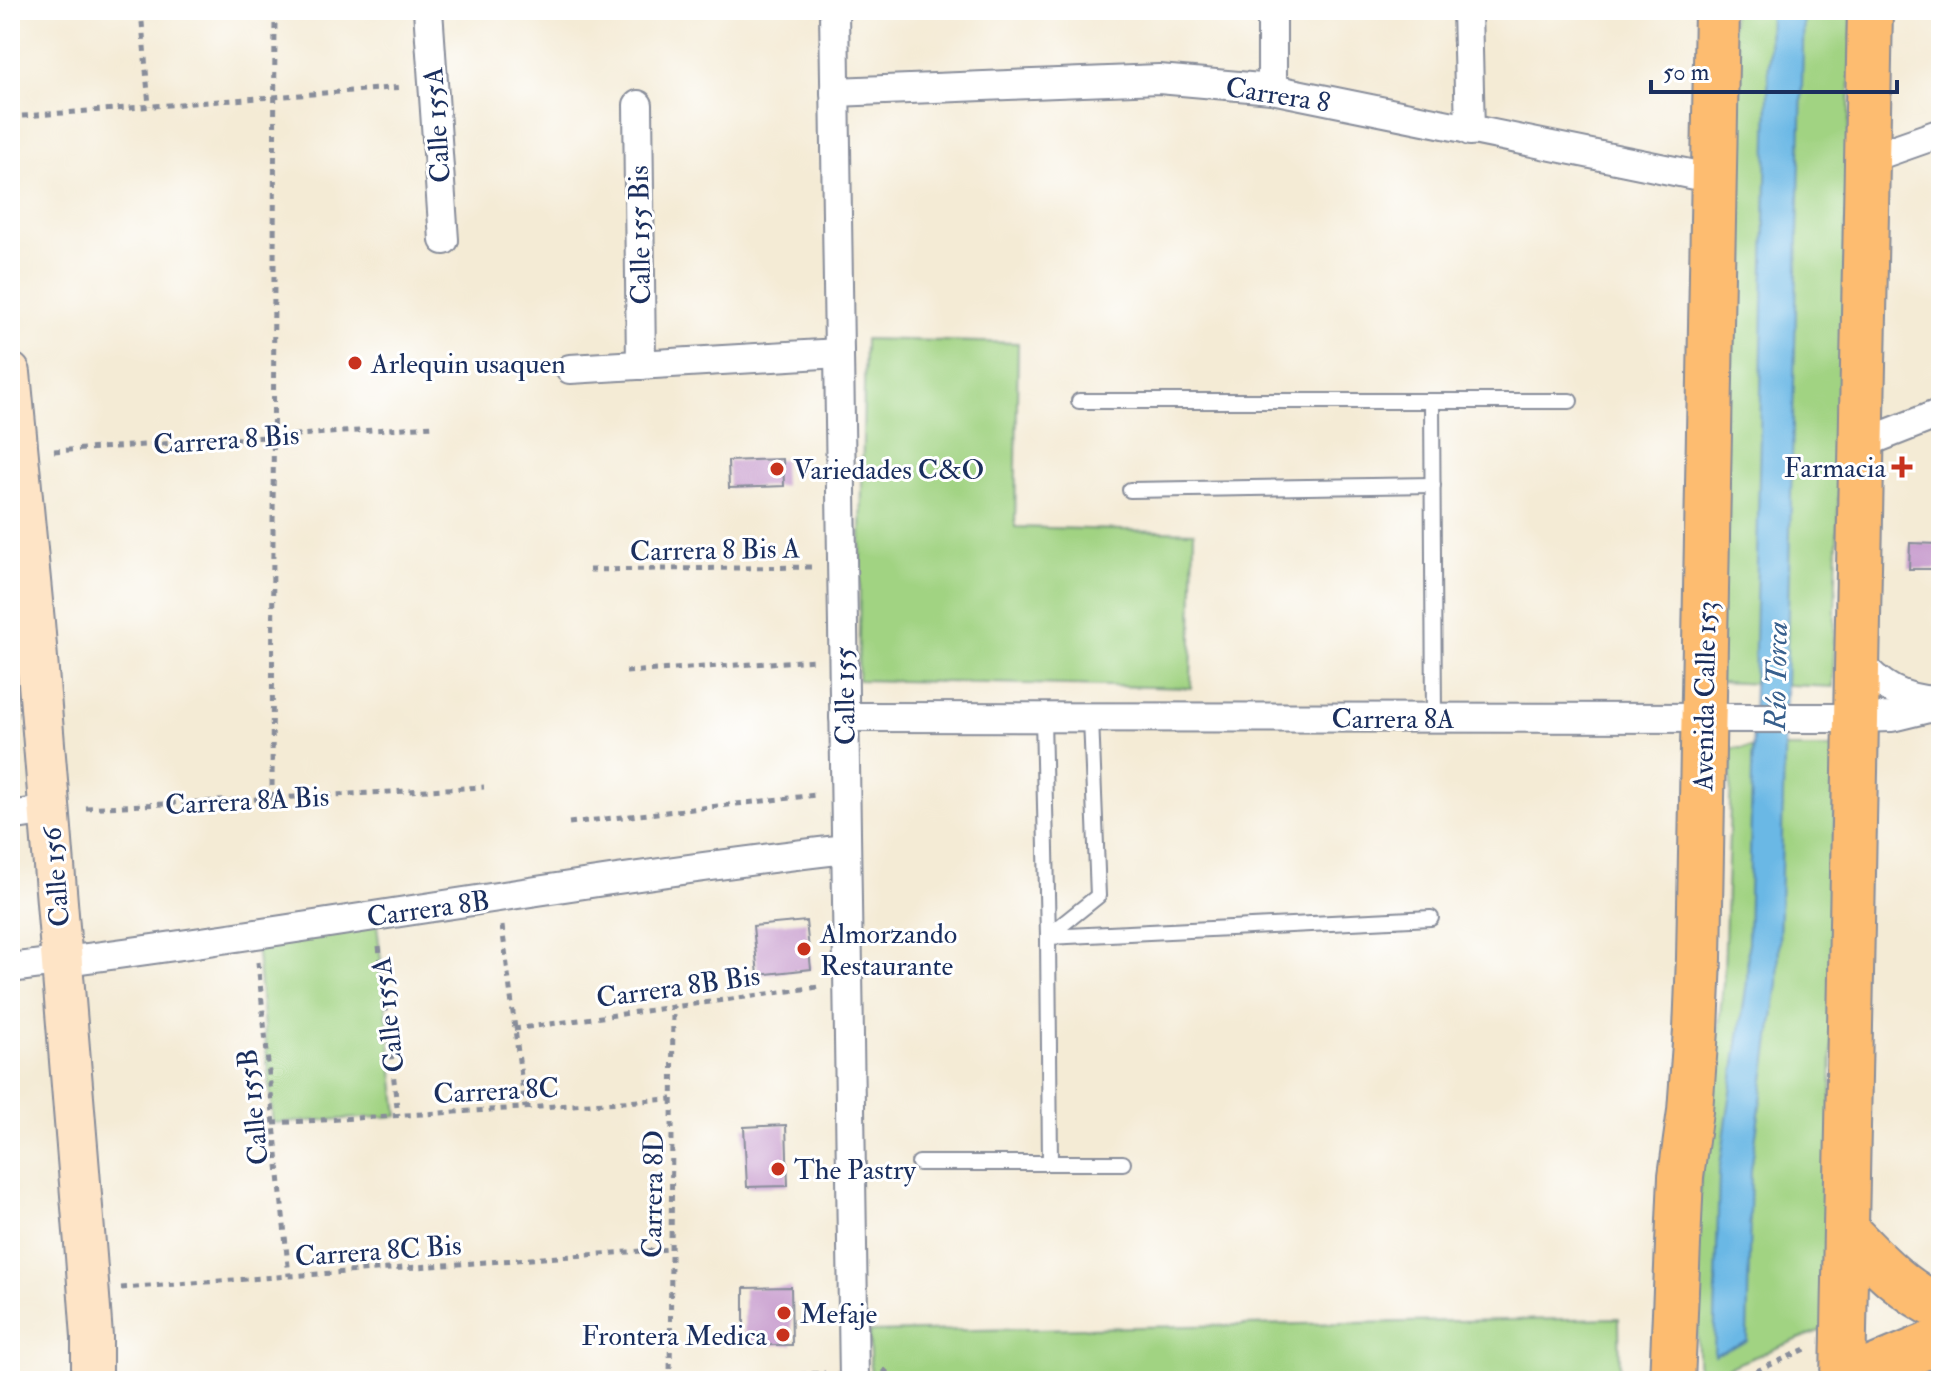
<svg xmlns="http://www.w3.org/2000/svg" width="1951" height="1391" viewBox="0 0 1951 1391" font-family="'IM FELL Double Pica',serif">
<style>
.green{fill:#a1d382;stroke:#5e8170;stroke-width:2}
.water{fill:#6bb8e5;stroke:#4374a2;stroke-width:2}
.building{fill:#c69acc}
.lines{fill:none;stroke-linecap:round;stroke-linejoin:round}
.lane-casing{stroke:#888d9a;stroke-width:18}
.street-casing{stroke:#888d9a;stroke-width:32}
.secondary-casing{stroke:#888d9a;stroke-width:44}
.primary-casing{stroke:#888d9a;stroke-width:48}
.path{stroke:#888d9a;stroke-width:5;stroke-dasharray:6 6;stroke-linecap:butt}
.lane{stroke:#fff;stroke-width:14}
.street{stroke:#fff;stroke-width:28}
.secondary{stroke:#fee4c6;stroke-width:40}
.primary{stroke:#fdbc70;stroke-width:44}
.poi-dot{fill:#c8321e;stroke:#fff;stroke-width:3}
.labels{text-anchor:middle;stroke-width:6;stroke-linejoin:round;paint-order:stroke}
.street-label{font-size:28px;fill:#1b2f5e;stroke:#fff}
.poi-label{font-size:28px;fill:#1b2f5e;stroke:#fff;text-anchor:start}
.water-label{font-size:30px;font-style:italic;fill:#375f8d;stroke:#fff}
</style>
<rect width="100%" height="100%" fill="#fff"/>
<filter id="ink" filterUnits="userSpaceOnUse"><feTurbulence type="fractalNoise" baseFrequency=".0125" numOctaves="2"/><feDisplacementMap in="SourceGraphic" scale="16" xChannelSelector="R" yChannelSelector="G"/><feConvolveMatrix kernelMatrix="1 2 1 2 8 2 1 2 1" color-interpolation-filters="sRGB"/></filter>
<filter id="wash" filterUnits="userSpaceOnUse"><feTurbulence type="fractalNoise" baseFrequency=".006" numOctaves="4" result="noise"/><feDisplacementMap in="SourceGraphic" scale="32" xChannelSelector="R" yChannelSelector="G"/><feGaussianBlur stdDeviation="1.8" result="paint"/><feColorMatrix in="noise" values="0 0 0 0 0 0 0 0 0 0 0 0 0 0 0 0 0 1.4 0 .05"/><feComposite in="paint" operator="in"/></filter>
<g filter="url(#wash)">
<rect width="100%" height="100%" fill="#f4ebd5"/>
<!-- green -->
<g class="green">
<polygon points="1732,10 1852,10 1833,687 1719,682"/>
<polygon points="865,339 1018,343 1015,527 1194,532 1191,688 858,680"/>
<polygon points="1732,748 1835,748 1829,1327 1699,1379 1694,1257 1701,1168 1714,1080 1724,972"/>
<polygon points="376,915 398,1116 273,1123 255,933"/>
<polygon points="1619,1318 1620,1381 871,1381 869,1332"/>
</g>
<!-- water -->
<polygon class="water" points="1770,10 1804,10 1778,983 1751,1170 1747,1341 1714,1355 1719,1173 1747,982"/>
<g id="blocks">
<!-- building -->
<g class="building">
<polygon points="783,459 784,486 729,488 728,461"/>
<polygon points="1910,543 1938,544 1938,569 1909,569"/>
<polygon points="806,921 811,969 758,975 753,926"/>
<polygon points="786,1125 788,1186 747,1187 744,1127"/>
<polygon points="791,1287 792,1345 744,1345 744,1288"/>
</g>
</g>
</g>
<g filter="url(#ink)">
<use href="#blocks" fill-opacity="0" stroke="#888d9a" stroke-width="2"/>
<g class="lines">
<defs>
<g id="lane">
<polyline points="1079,401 1570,401"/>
<polyline points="1432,401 1434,718"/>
<polyline points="1130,490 1433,485"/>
<polyline points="1043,718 1048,937 1050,1163"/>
<polyline points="1048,936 1098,896 1091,718"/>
<polyline points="1048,937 1431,918"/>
<polyline points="919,1163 1123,1163"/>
</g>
<g id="street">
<polyline points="428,10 444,240"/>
<polyline points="834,10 854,1381"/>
<polyline points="1467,10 1470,131"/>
<polyline points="1272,89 1272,10"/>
<polyline points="835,92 1159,79 1272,89 1714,179"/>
<polyline points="638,105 641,365"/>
<polyline points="1867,159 1941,133"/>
<polyline points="570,369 839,353"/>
<polyline points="1862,444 1941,413"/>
<path d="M 1857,660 C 1880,686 1900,699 1936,701"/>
<polyline points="844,717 1856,718 1892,717 1941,705"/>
<polyline points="10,816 49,810"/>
<path d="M 10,968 C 289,934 566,881 846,849"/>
</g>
<polyline id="secondary" points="10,373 34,622 86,1256 92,1337 92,1381"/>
<g id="primary">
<path d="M 1846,1230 C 1876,1261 1901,1289 1941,1308"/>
<polyline points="1672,1381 1681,1176 1690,1111 1696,1030 1699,958 1717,10"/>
<polyline points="1843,1381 1870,10"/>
<polyline points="1843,1381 1941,1340"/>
</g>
</defs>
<!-- lane casing -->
<use href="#lane" class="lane-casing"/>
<!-- street casing -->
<use href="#street" class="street-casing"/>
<!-- secondary casing -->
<use href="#secondary" class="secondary-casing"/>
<!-- primary casing -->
<use href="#primary" class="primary-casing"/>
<!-- path -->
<g class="path">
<polyline points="141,10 149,106"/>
<polyline points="10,117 404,87"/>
<polyline points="54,451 434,426"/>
<polyline points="589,570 813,567"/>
<polyline points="626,672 816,660"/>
<polyline points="272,798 275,10"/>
<polyline points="86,808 484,787"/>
<polyline points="569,823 816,795"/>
<polyline points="502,926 525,1108"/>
<polyline points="379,946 398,1116"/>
<polyline points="258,962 289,1276"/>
<polyline points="514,1029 818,987"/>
<polyline points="273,1123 672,1099"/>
<polyline points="121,1288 671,1249"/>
<polyline points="883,1369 896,1381"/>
<polyline points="670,1381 673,1006"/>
<polyline points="692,1381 825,1373"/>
<polyline points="1734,1381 1806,1349"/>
</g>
<!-- lane -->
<use href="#lane" class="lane"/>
<!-- street -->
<use href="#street" class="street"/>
<!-- secondary -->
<use href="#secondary" class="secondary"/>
<!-- primary -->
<use href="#primary" class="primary"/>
</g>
</g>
<!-- markers -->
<g class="poi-dot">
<circle cx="355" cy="363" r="8"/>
<path d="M1898 455h8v8h8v8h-8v8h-8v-8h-8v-8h8z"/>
<circle cx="777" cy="469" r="8"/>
<circle cx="804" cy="949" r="8"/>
<circle cx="778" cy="1169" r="8"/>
<circle cx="784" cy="1313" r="8"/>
<circle cx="783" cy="1335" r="8"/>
</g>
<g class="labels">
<!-- street labels -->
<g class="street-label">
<text transform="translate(1278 94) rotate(9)" y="10">Carrera 8</text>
<text transform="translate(436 125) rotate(-94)" y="10">Calle 155A</text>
<text transform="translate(639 235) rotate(-91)" y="10">Calle 155 Bis</text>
<text transform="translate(226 439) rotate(-4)" y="10">Carrera 8 Bis</text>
<text transform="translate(715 549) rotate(-1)" y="10">Carrera 8 Bis A</text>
<text transform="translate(844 696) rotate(-91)" y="10">Calle 155</text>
<text transform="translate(1704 696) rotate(-89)" y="10">Avenida Calle 153</text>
<text x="1393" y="728">Carrera 8A</text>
<text transform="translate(247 800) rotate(-3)" y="10">Carrera 8A Bis</text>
<text transform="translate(55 877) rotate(-95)" y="10">Calle 156</text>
<text transform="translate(428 908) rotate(-8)" y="10">Carrera 8B</text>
<text transform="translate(678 986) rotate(-8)" y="10">Carrera 8B Bis</text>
<text transform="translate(387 1015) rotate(-97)" y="10">Calle 155A</text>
<text transform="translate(496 1090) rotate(-3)" y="10">Carrera 8C</text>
<text transform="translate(252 1107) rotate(-96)" y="10">Calle 155B</text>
<text transform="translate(652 1194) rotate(-89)" y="10">Carrera 8D</text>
<text transform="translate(378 1250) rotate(-4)" y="10">Carrera 8C Bis</text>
</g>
<!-- poi labels -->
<g class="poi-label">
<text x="371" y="373">Arlequin usaquen</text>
<text x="1886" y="477" text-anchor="end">Farmacia</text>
<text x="793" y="479">Variedades C&amp;O</text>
<text x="820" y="943">Almorzando<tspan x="820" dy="32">Restaurante</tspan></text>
<text x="794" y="1179">The Pastry</text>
<text x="800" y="1323">Mefaje</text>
<text x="767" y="1345" text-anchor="end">Frontera Medica</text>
</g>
<!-- water labels -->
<g class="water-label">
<text transform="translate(1776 676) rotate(-89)" y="10">Río Torca</text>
</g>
</g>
<!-- margin -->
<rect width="1951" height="1391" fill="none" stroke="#fff" stroke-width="40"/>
<!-- scale -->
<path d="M1651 80v12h246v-12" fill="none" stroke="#1b2f5e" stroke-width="4"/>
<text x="1663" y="80" font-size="24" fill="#1b2f5e" stroke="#ffffff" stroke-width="6" paint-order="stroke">50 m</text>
</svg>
